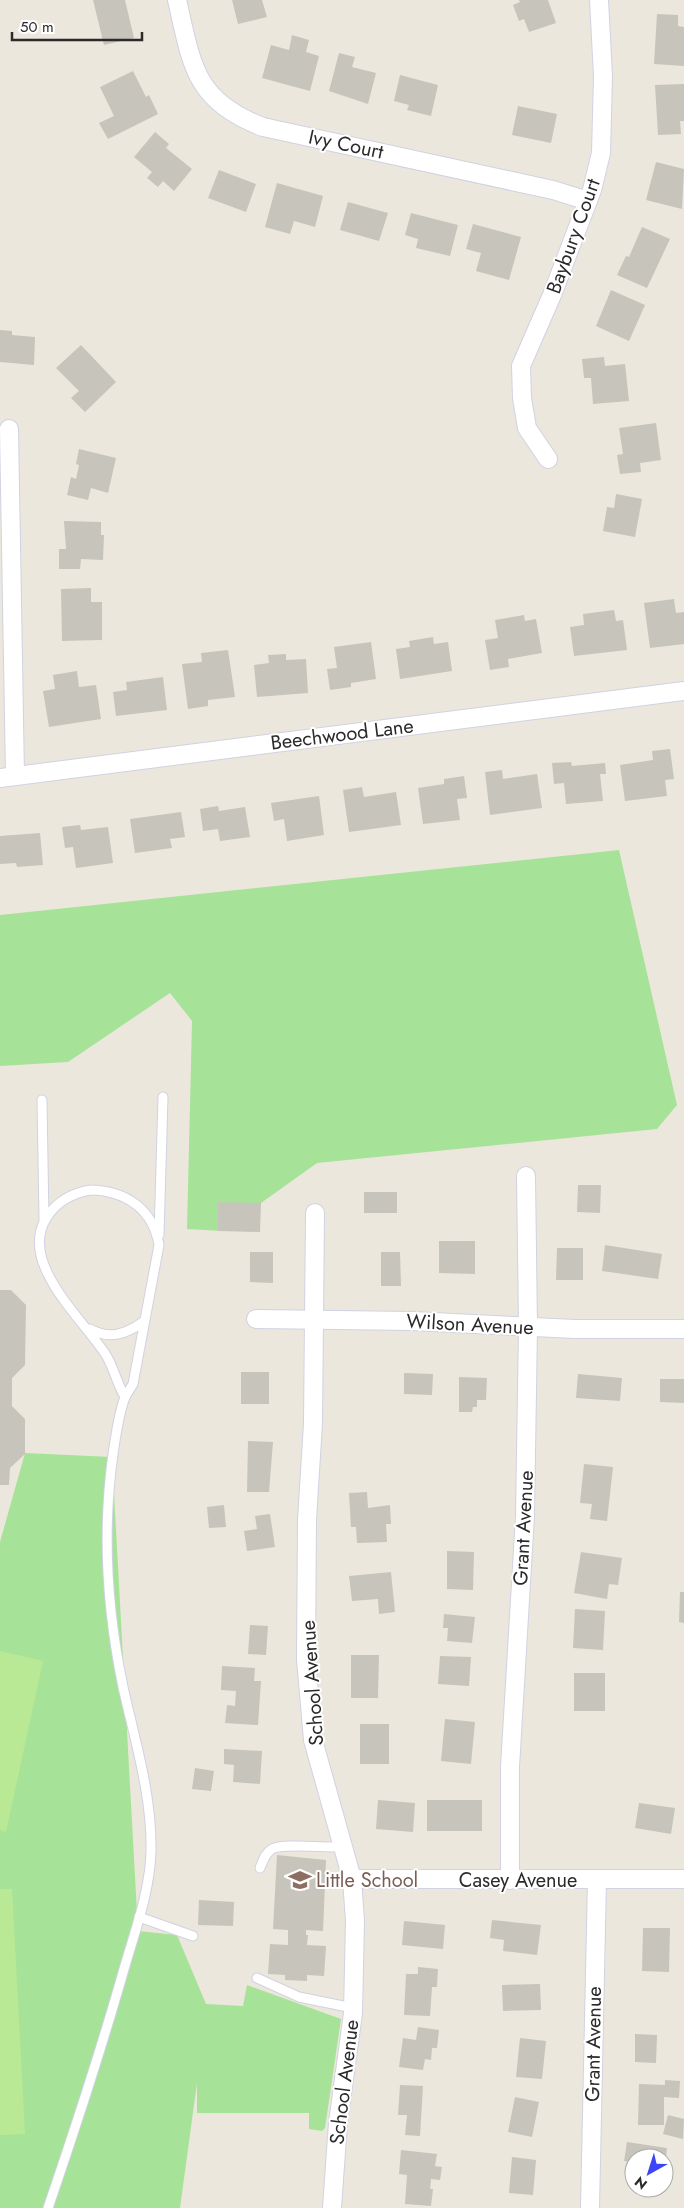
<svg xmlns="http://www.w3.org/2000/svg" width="684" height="2208" viewBox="0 0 684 2208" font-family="Jost,sans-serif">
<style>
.green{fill:#a7e299}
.pitch{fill:#b9e995}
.building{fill:#c7c4bb}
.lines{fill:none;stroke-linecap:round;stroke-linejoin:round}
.lane-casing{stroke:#d1d2e3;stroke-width:11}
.street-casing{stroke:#d1d2e3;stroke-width:20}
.lane{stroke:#fff;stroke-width:9}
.street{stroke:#fff;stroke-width:18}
.labels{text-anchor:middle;stroke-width:4;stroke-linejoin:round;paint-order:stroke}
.street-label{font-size:20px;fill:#2a2a2a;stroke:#fff}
.education-label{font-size:20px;fill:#785e54;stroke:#fff;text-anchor:start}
</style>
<rect width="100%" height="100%" fill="#ece7dc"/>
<!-- green -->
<g class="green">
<polygon points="619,850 677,1105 657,1129 317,1163 222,1231 187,1229 192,1021 170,993 68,1062 0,1066 0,915"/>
<polygon points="25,1453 112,1457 138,1931 177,1935 206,2004 243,2006 247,1985 341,2019 325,2128 322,2131 309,2129 309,2113 197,2113 197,2083 180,2208 0,2208 0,1542"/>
</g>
<!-- pitch -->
<g class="pitch">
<polygon points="0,1651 43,1661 6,1832 0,1830"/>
<polygon points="0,1889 12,1889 25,2134 0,2135"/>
</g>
<!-- building -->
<g class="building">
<polygon points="93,0 125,0 134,38 104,45"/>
<polygon points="232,0 262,0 267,17 238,24"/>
<polygon points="519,0 548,0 556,23 529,32 524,19 519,21 513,5 520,2"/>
<polygon points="657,14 678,15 678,26 684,27 684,66 654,64"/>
<polygon points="292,35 309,40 306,52 319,56 310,91 262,78 271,45 289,50"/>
<polygon points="339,53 355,57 352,67 376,73 368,104 329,91"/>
<polygon points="133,71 146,97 149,95 158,114 108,139 99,123 114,116 100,87"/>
<polygon points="400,75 438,85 431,116 407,110 409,105 394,101"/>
<polygon points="684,84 684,121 680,121 681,134 658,135 655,85"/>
<polygon points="518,106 557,114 551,143 512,135"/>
<polygon points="155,132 169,144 166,148 192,169 174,191 163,181 158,187 147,178 152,172 134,157"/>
<polygon points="656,162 684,169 682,209 646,200"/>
<polygon points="219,170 256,184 246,212 208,198"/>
<polygon points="277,183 323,196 315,227 294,221 290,234 265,227"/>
<polygon points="348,202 388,213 379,241 340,230"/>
<polygon points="411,213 458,225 450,256 416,248 418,239 405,235"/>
<polygon points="473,224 521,237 509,280 476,271 481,253 466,249"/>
<polygon points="642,227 670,239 647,288 617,275 626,256 629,257"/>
<polygon points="611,290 645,305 629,341 596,326"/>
<polygon points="0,330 12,331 12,335 35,337 34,365 0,362"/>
<polygon points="81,345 116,382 85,412 71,398 79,391 56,368"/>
<polygon points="604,357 605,366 625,364 629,401 593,404 591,378 584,378 582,359"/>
<polygon points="656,423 661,460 640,463 641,472 620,474 617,455 623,454 619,428"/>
<polygon points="79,449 116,458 108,493 91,488 88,500 67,495 71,477 76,479 79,465 76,464"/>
<polygon points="616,494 642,499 635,537 603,531 607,507 614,508"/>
<polygon points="64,521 101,522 101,535 104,535 103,560 81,559 80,569 59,569 59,549 66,549"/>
<polygon points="91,588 91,602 102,602 102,640 62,641 61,589"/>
<polygon points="674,599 676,613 684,612 684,644 650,648 644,603"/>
<polygon points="614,610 616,621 623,620 627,650 574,656 570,627 584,625 583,614"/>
<polygon points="524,615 525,621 536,619 542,653 508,659 509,667 490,670 485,640 498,638 495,620"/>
<polygon points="433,637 434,644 448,642 452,671 400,679 396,649 410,647 409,641"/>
<polygon points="371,642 376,679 351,683 351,687 330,690 327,669 337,668 334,647"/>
<polygon points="228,650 235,697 208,700 208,706 188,709 182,664 202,662 201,653"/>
<polygon points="286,654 286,660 306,659 308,693 257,697 254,665 269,663 268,655"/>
<polygon points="77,671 79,687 96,685 101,719 49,727 43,691 55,689 53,675"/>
<polygon points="163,677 167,710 116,716 113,692 127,690 126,682"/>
<polygon points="670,749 674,779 665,780 667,796 625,801 620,765 653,760 652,751"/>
<polygon points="571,762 572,766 605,763 606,774 600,774 603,801 566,804 564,783 554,784 552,763"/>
<polygon points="502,770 503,779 537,774 542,808 490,815 485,772"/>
<polygon points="464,776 467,798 457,799 460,820 423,824 418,788 444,784 444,779"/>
<polygon points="362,787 364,797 396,792 401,825 349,832 343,790"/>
<polygon points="319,796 324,835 287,841 284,819 274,821 271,803"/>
<polygon points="218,806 219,811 245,807 250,837 220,841 218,829 203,831 200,809"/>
<polygon points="181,812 185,837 170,839 172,848 135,853 130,819"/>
<polygon points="80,825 81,830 108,827 113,863 76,868 73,847 65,848 62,827"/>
<polygon points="40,833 43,865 17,867 16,863 0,864 0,836"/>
<polygon points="578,1185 601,1185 600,1213 577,1212"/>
<rect x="364" y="1192" width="33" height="21"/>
<polygon points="218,1202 261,1203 260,1232 218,1231"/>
<polygon points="439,1241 475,1241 475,1274 439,1273"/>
<polygon points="605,1245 662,1254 658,1279 602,1271"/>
<polygon points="557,1248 583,1248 583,1280 556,1280"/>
<polygon points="250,1252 273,1252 273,1283 250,1282"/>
<polygon points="381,1252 400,1252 401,1286 381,1286"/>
<polygon points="0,1290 11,1290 26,1305 25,1365 12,1378 12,1406 25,1419 25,1454 10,1468 9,1485 0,1485"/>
<rect x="241" y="1372" width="28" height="32"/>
<polygon points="404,1373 433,1374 432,1395 404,1394"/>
<polygon points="578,1374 622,1378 620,1401 576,1398"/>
<polygon points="459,1377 487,1378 486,1400 477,1400 477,1407 473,1407 472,1412 459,1412"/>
<polygon points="660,1379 684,1379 684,1403 660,1402"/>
<polygon points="248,1441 273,1442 269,1492 247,1492"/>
<polygon points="584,1464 613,1467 607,1521 590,1519 592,1504 580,1503"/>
<polygon points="367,1492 368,1508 390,1505 391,1524 386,1524 387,1542 357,1543 356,1527 351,1527 349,1493"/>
<polygon points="224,1505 226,1527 209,1528 207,1507"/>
<polygon points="270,1514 275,1547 247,1551 244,1531 257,1529 255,1516"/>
<polygon points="447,1551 474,1552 473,1590 447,1589"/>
<polygon points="581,1552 622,1558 618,1585 609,1584 607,1599 574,1593"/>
<polygon points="391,1572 395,1612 379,1614 378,1599 352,1601 349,1576"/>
<polygon points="680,1592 684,1592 684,1623 679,1622"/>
<polygon points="575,1609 605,1611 603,1650 573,1648"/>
<polygon points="444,1614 475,1617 472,1643 447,1641 448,1628 443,1628"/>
<polygon points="250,1625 268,1626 266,1655 248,1654"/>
<polygon points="351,1655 379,1655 378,1698 351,1698"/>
<polygon points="440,1656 471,1657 469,1686 438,1684"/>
<polygon points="222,1666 255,1668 254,1681 261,1681 258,1725 225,1723 227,1705 235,1706 236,1691 221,1690"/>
<rect x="574" y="1673" width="31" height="38"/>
<polygon points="445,1719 475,1722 471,1764 441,1761"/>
<rect x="360" y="1724" width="29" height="40"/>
<polygon points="224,1749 262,1751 260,1784 233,1782 234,1765 224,1764"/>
<polygon points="195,1768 214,1771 211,1791 192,1789"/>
<polygon points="378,1800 415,1803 413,1832 376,1829"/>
<rect x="427" y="1800" width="55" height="31"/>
<polygon points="639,1803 675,1808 671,1834 635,1828"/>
<polygon points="277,1855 326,1860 323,1931 306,1930 306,1935 308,1935 307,1945 326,1946 324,1976 307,1975 307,1981 285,1980 285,1975 268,1974 270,1944 288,1945 288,1930 273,1929"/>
<polygon points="199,1900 234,1902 233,1926 198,1925"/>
<polygon points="492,1920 541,1925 537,1955 503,1951 504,1940 490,1938"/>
<polygon points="404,1921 445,1925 443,1949 402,1945"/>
<polygon points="643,1928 670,1928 669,1972 642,1971"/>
<polygon points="418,1967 438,1969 437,1987 432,1987 430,2016 404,2015 406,1974 418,1974"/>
<polygon points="540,1984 541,2010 503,2011 502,1985"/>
<polygon points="418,2027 439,2030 437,2048 432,2048 431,2060 425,2059 423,2070 399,2067 403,2038 416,2040"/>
<polygon points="635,2034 657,2035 656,2063 635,2062"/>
<polygon points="520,2038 546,2041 542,2079 516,2077"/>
<polygon points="665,2080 680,2081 679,2098 664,2097 664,2125 638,2125 639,2084 665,2085"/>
<polygon points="400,2085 423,2086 420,2136 405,2135 407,2115 398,2115"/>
<polygon points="515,2097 539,2102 532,2137 508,2132"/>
<polygon points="668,2115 684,2119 683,2139 663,2134"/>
<polygon points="627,2142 667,2148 666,2158 634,2158 634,2162 624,2161"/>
<polygon points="401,2150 437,2154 435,2166 442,2167 440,2180 431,2179 430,2189 433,2189 431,2206 405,2204 407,2175 399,2174"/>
<polygon points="512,2157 536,2160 533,2195 509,2193"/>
</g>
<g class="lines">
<defs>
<g id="lane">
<polyline points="42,1100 44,1220"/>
<path d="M 91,1190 C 126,1191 153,1209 159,1245 L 133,1384 L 125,1397 C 117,1384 114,1368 106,1355 C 83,1319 17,1262 47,1217 C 57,1201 72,1193 91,1190 Z"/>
<polyline points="159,1235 163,1097"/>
<path d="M 90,1329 C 110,1340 126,1334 143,1322"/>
<path d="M 260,1868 C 263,1861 265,1853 272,1849 C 282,1843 327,1848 343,1847"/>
<polyline points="139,1917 193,1936"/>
<polyline points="257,1978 299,1997 353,2008"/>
<path d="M 48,2208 C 75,2129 101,2050 124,1969 C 135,1931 150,1891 151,1851 C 152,1795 135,1741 123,1687 C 107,1610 102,1532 113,1454 C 116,1435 118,1416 125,1397"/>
</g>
<g id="street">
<path d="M 177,0 C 192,65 194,101 263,127 L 553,190 L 588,201"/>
<polyline points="9,429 15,776"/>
<polyline points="548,459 527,428 522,398 521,366 552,295 592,190 601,153 603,76 599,0"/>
<polyline points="0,778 684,691"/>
<polyline points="315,1213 313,1423 307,1520 306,1659 313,1740 352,1879 355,1921 353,2013 338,2123 332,2208"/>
<polyline points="256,1319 413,1321 575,1329 684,1329"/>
<polyline points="352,1879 684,1879"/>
<polyline points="510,1880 510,1767 525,1516 528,1327 526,1176"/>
<polyline points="590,2208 597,1880"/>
</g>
</defs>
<!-- lane casing -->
<use href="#lane" class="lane-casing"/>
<!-- street casing -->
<use href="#street" class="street-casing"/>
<!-- lane -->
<use href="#lane" class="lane"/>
<!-- street -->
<use href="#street" class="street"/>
</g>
<!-- icons -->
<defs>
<symbol id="school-bare" viewBox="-9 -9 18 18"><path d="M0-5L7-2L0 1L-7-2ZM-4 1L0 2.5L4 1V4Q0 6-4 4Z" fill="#8d6e63" stroke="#fff" stroke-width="2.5" paint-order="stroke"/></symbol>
</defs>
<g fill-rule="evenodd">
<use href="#school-bare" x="284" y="1864" width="32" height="32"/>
</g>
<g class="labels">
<!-- street labels -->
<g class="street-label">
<text transform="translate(346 144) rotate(12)" y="7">Ivy Court</text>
<text transform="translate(573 236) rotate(-70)" y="7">Baybury Court</text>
<text transform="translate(342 734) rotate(-7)" y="7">Beechwood Lane</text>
<text transform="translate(470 1324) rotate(3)" y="7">Wilson Avenue</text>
<text transform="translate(523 1528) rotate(-87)" y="7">Grant Avenue</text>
<text transform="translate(312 1683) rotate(-94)" y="7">School Avenue</text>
<text x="518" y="1887">Casey Avenue</text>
<text transform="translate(593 2044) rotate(-89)" y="7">Grant Avenue</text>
<text transform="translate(344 2082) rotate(-83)" y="7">School Avenue</text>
</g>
<!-- education labels -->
<g class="education-label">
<text x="316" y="1887">Little School</text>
</g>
</g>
<!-- north arrow -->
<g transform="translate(649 2173) rotate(219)"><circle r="24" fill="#ffffff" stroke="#aaaaaa"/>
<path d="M0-4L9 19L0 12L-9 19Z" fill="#3d46f7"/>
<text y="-8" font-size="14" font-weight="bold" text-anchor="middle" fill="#2a2a2a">N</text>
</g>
<!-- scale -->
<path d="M12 32v8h130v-8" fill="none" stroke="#2a2a2a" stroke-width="2.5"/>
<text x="20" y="32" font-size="15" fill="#2a2a2a" stroke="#ffffff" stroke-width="4" paint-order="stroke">50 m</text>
</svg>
